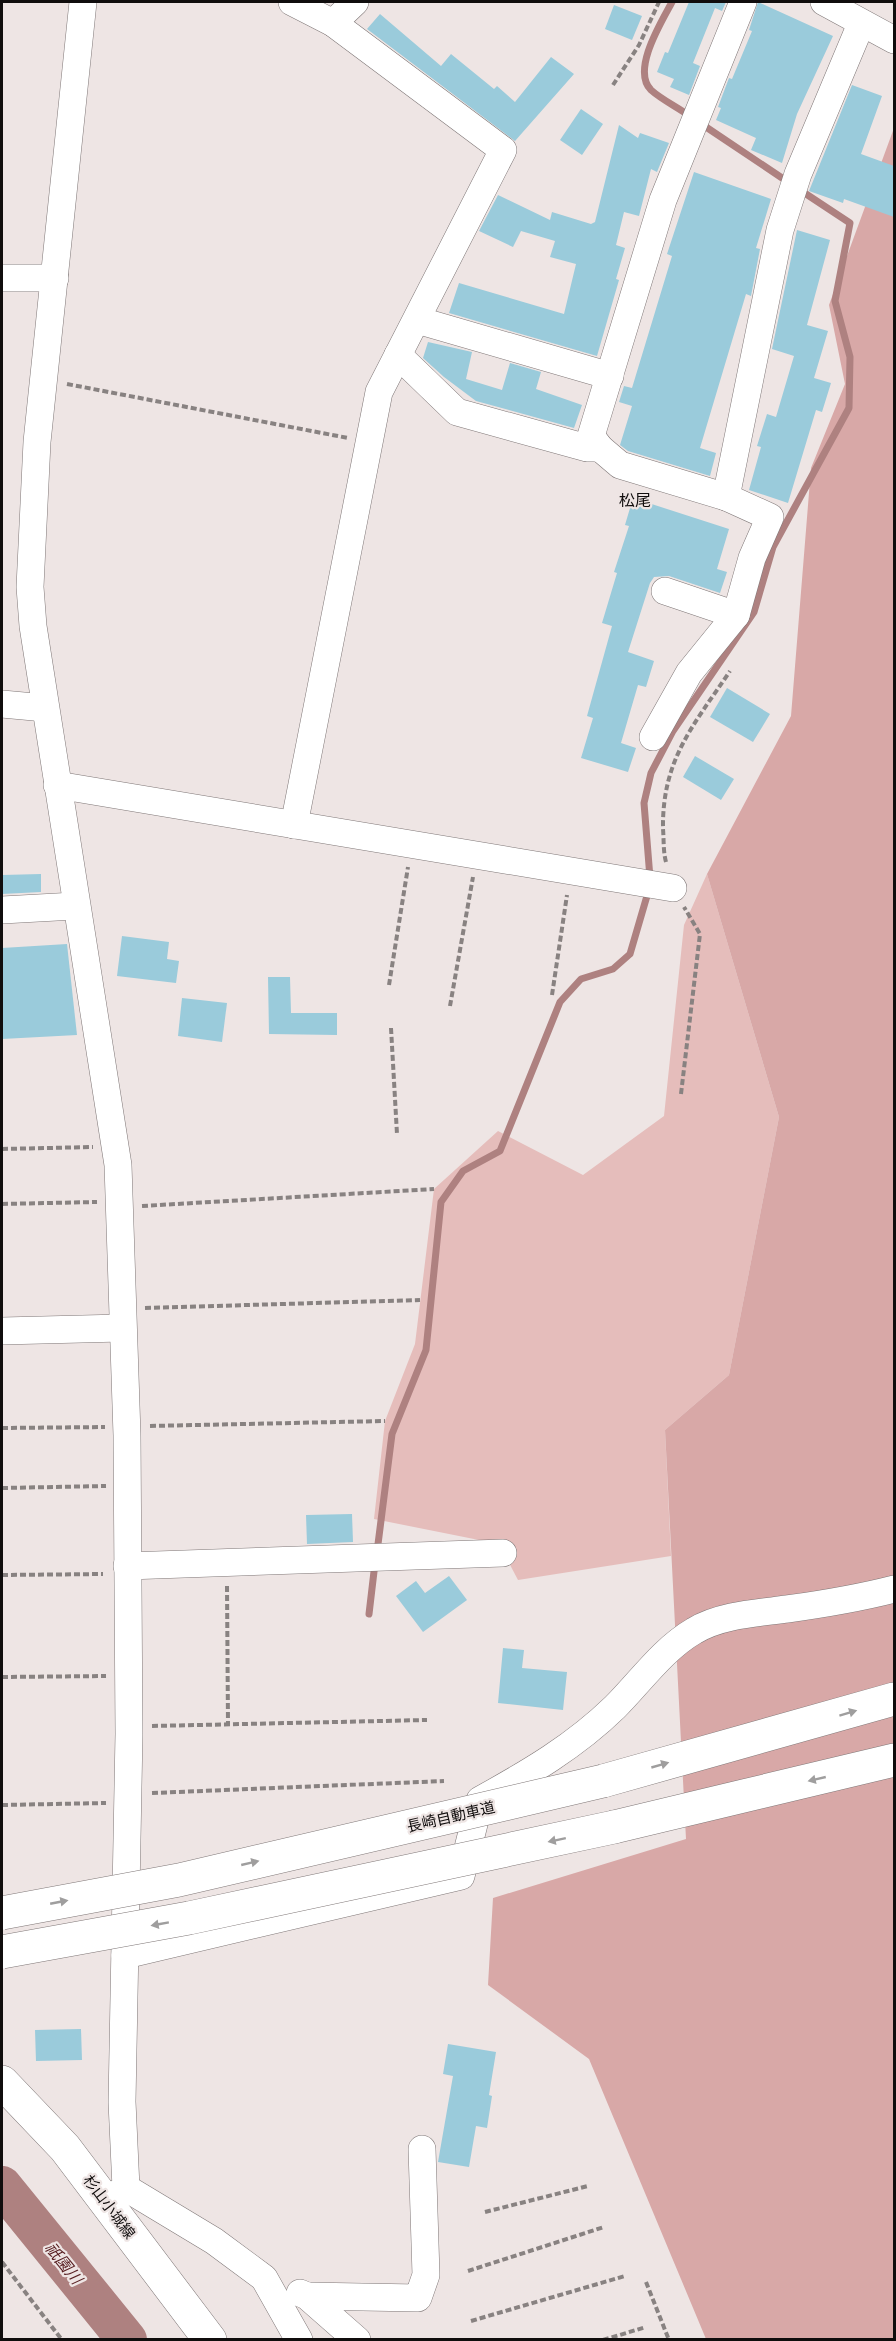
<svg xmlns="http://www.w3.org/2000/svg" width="896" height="2341" viewBox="0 0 896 2341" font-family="'IBM Plex Serif','Noto Sans JP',serif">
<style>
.green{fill:#e5bdbb}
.forest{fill:#d8a8a7}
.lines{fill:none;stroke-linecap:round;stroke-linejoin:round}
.stream{stroke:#ae8180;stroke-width:7}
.river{stroke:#ae8180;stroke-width:40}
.building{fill:#9acbdb}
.street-casing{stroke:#7f7777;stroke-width:28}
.secondary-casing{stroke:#7f7777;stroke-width:34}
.highway-casing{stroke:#7f7777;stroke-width:34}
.path{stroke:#888281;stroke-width:4;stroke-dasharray:6 3;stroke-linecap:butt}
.street{stroke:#fff;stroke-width:27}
.secondary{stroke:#fff;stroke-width:33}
.highway{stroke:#fff;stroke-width:33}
.highway-bridge-casing{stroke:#7f7777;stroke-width:34;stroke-linecap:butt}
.highway-bridge{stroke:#fff;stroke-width:33}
.oneway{fill:#9f9e9e}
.labels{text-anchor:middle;stroke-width:4.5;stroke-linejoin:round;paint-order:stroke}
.street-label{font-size:15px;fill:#100d0d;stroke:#eee5e4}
.neighbourhood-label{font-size:16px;fill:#100d0d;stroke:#eee5e4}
.water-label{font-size:16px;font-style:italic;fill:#571d20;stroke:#eee5e4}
</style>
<rect width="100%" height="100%" fill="#eee5e4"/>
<!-- green -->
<polygon class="green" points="707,874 779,1117 729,1375 665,1430 671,1556 518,1580 499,1544 374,1519 385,1421 415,1344 434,1189 498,1131 583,1175 664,1116 684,925"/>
<!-- forest -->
<polygon class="forest" points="894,128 894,2339 706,2339 589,2059 488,1985 493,1898 686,1839 665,1430 729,1375 779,1117 707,874 791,716 811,468 845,384 829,305"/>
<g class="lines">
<!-- stream -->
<g class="stream">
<path d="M 672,2 C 662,21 631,70 651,90 C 662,100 679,108 691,117"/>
<polyline points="700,123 788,182"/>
<polyline points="650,878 644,803 651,773 673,731 754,612 773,547 849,408 850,357 835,301 850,223 800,190"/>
<polyline points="377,1552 392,1434 426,1350 441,1202 463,1171 500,1151 560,1002 581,979 613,969 630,954 649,889"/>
<polyline points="369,1614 375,1563"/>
</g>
<!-- river -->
<polyline class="river" points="2,2186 127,2340"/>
</g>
<!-- building -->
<g class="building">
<polygon points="689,2 726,2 722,11 715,8 693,63 700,66 689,95 670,87 674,79 657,72 665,52 668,53"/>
<polygon points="758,2 833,36 797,114 782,163 751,150 756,138 716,120 721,108 718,107 729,78 732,79 752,31 749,30"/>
<polygon points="614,5 642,16 632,40 605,29"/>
<polygon points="380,14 441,66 451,54 494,89 497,86 515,102 551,57 574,74 515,141 367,29"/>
<polygon points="852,85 882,96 861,154 894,166 894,217 844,199 843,203 809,191"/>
<polygon points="581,109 603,124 582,155 560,140"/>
<polygon points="619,125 638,138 640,133 669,143 657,172 651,169 639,216 624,212 616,245 625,248 616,279 619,280 597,356 449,313 459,283 564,314 576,264 550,257 555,241 521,231 513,247 479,231 498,195 550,220 552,212 591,224 595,222"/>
<polygon points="694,172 771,199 756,248 760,249 751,296 746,294 700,448 716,453 710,476 628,451 620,445 632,406 619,402 624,386 632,388 672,256 667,254"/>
<polygon points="797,230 830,240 807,325 828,331 814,378 831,383 822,412 816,410 788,503 749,490 761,447 757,446 767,414 776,417 794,356 772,349"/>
<polygon points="428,342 472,352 466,379 502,390 510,363 541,372 536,389 582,405 574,428 476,401 444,377 423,358"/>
<polygon points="633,498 729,529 717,569 727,572 720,593 669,576 654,577 650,583 628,652 654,661 646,687 638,685 621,743 636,748 628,772 581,758 593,718 587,716 612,626 602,623 617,573 614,572 629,526 625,525"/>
<polygon points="727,688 770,714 753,742 710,717"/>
<polygon points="695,756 734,779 721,800 683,777"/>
<polygon points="41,874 41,892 2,894 2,875"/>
<polygon points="122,936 169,942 167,959 179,961 176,983 117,976"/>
<polygon points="67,944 77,1035 2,1039 2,948"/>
<polygon points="268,977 290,977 291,1013 337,1013 337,1035 269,1034"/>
<polygon points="182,998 227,1003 222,1042 178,1036"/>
<polygon points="352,1514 353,1542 307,1544 306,1515"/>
<polygon points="449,1576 467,1600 423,1632 396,1596 416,1581 425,1593"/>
<polygon points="503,1648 524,1650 522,1668 567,1672 563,1710 498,1703"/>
<polygon points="81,2029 82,2060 36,2061 35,2030"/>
<polygon points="448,2044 496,2052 489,2095 492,2096 487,2128 476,2126 469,2167 438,2162 453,2076 443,2074"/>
</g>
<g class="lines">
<defs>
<g id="street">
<polyline points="83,2 37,442 30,587 33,626 118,1165 127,1435 129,1734 122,2102 126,2188 105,2201"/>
<polyline points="292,2 333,23 503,150 379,392 294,825"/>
<polyline points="743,2 663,200 591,436 600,448 620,465 726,497 780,230 798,174 861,24"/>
<polyline points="824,2 894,40"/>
<polyline points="333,23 355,2"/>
<polyline points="2,278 55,278"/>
<polyline points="417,320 610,376"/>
<polyline points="398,355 457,412 587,448 600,448"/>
<polyline points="665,591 736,615"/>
<polyline points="2,704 45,708"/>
<polyline points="653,737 689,673 736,615 752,558 770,517 726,497"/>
<polyline points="57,785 673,888"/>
<polyline points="2,910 75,906"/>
<polyline points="2,1331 122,1328"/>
<polyline points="127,1566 503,1553"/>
<path d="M 125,1955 L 461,1876 L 480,1800 C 529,1773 575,1746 615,1707 C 640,1682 663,1649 694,1631 C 720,1615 757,1613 787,1609 C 823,1604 859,1598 894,1589"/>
<polyline points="126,2188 214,2241 264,2278 299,2340"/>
<polyline points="300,2293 307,2296 357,2340"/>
<polyline points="307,2296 418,2298 426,2275 422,2149"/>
</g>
<polyline id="secondary" points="2,2082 65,2148 210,2340"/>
<g id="highway">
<polyline points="603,1781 894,1699"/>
<polyline points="614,1827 894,1760"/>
</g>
</defs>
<!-- street casing -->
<use href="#street" class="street-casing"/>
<!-- secondary casing -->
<use href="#secondary" class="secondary-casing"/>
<!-- highway casing -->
<use href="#highway" class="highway-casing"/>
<!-- path -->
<g class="path">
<polyline points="613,85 639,45 659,2"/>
<polyline points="67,384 348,438"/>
<path d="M 666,862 C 663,851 664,840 663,829 C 662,760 693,726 730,671"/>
<polyline points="389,985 408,867"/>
<polyline points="552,995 567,895"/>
<polyline points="450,1006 473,877"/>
<polyline points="391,1028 397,1134"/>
<polyline points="681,1094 700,934 684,907"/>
<polyline points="2,1149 93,1147"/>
<polyline points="2,1204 97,1202"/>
<polyline points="142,1206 434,1189"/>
<polyline points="145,1308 420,1300"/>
<polyline points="150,1426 385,1421"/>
<polyline points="2,1428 105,1427"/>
<polyline points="2,1488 106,1486"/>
<polyline points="2,1575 103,1574"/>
<polyline points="227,1586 228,1724"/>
<polyline points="2,1677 106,1676"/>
<polyline points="152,1726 427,1720"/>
<polyline points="152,1793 444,1781"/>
<polyline points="2,1805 106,1803"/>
<polyline points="485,2212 588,2186"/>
<polyline points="2,2262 62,2340"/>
<polyline points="468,2271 604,2227"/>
<polyline points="646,2282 669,2340"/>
<polyline points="471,2321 625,2276"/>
<polyline points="603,2340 646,2327"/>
</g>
<!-- street -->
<use href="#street" class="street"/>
<!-- secondary -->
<use href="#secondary" class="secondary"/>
<!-- highway -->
<use href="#highway" class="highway"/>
<defs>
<g id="highway-bridge">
<polyline points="2,1913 179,1880 603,1781"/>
<polyline points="2,1952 189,1918 614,1827"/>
</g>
</defs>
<!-- highway-bridge casing -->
<use href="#highway-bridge" class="highway-bridge-casing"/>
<!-- highway-bridge -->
<use href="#highway-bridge" class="highway-bridge"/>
</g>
<!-- one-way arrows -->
<defs><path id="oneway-solid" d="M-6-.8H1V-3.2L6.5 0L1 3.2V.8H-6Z" transform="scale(1.5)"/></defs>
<g class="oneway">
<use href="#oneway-solid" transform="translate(848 1713) rotate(-17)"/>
<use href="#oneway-solid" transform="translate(660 1765) rotate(-16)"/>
<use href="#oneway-solid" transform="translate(817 1779) rotate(167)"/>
<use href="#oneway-solid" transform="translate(557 1840) rotate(168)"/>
<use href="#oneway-solid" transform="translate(250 1863) rotate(-13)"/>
<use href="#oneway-solid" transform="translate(59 1902) rotate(-11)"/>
<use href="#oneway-solid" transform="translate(160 1924) rotate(170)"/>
</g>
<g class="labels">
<!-- street labels -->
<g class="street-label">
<text transform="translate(451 1817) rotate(-13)" y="5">長崎自動車道</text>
<text transform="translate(109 2207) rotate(53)" y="5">杉山小城線</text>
</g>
<!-- neighbourhood labels -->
<g class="neighbourhood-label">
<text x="635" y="506">松尾</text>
</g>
<!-- water labels -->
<g class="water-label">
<text transform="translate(64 2263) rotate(51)" y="6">祇園川</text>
</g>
</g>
<!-- border -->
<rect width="896" height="2341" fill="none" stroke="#100d0d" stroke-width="6"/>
</svg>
